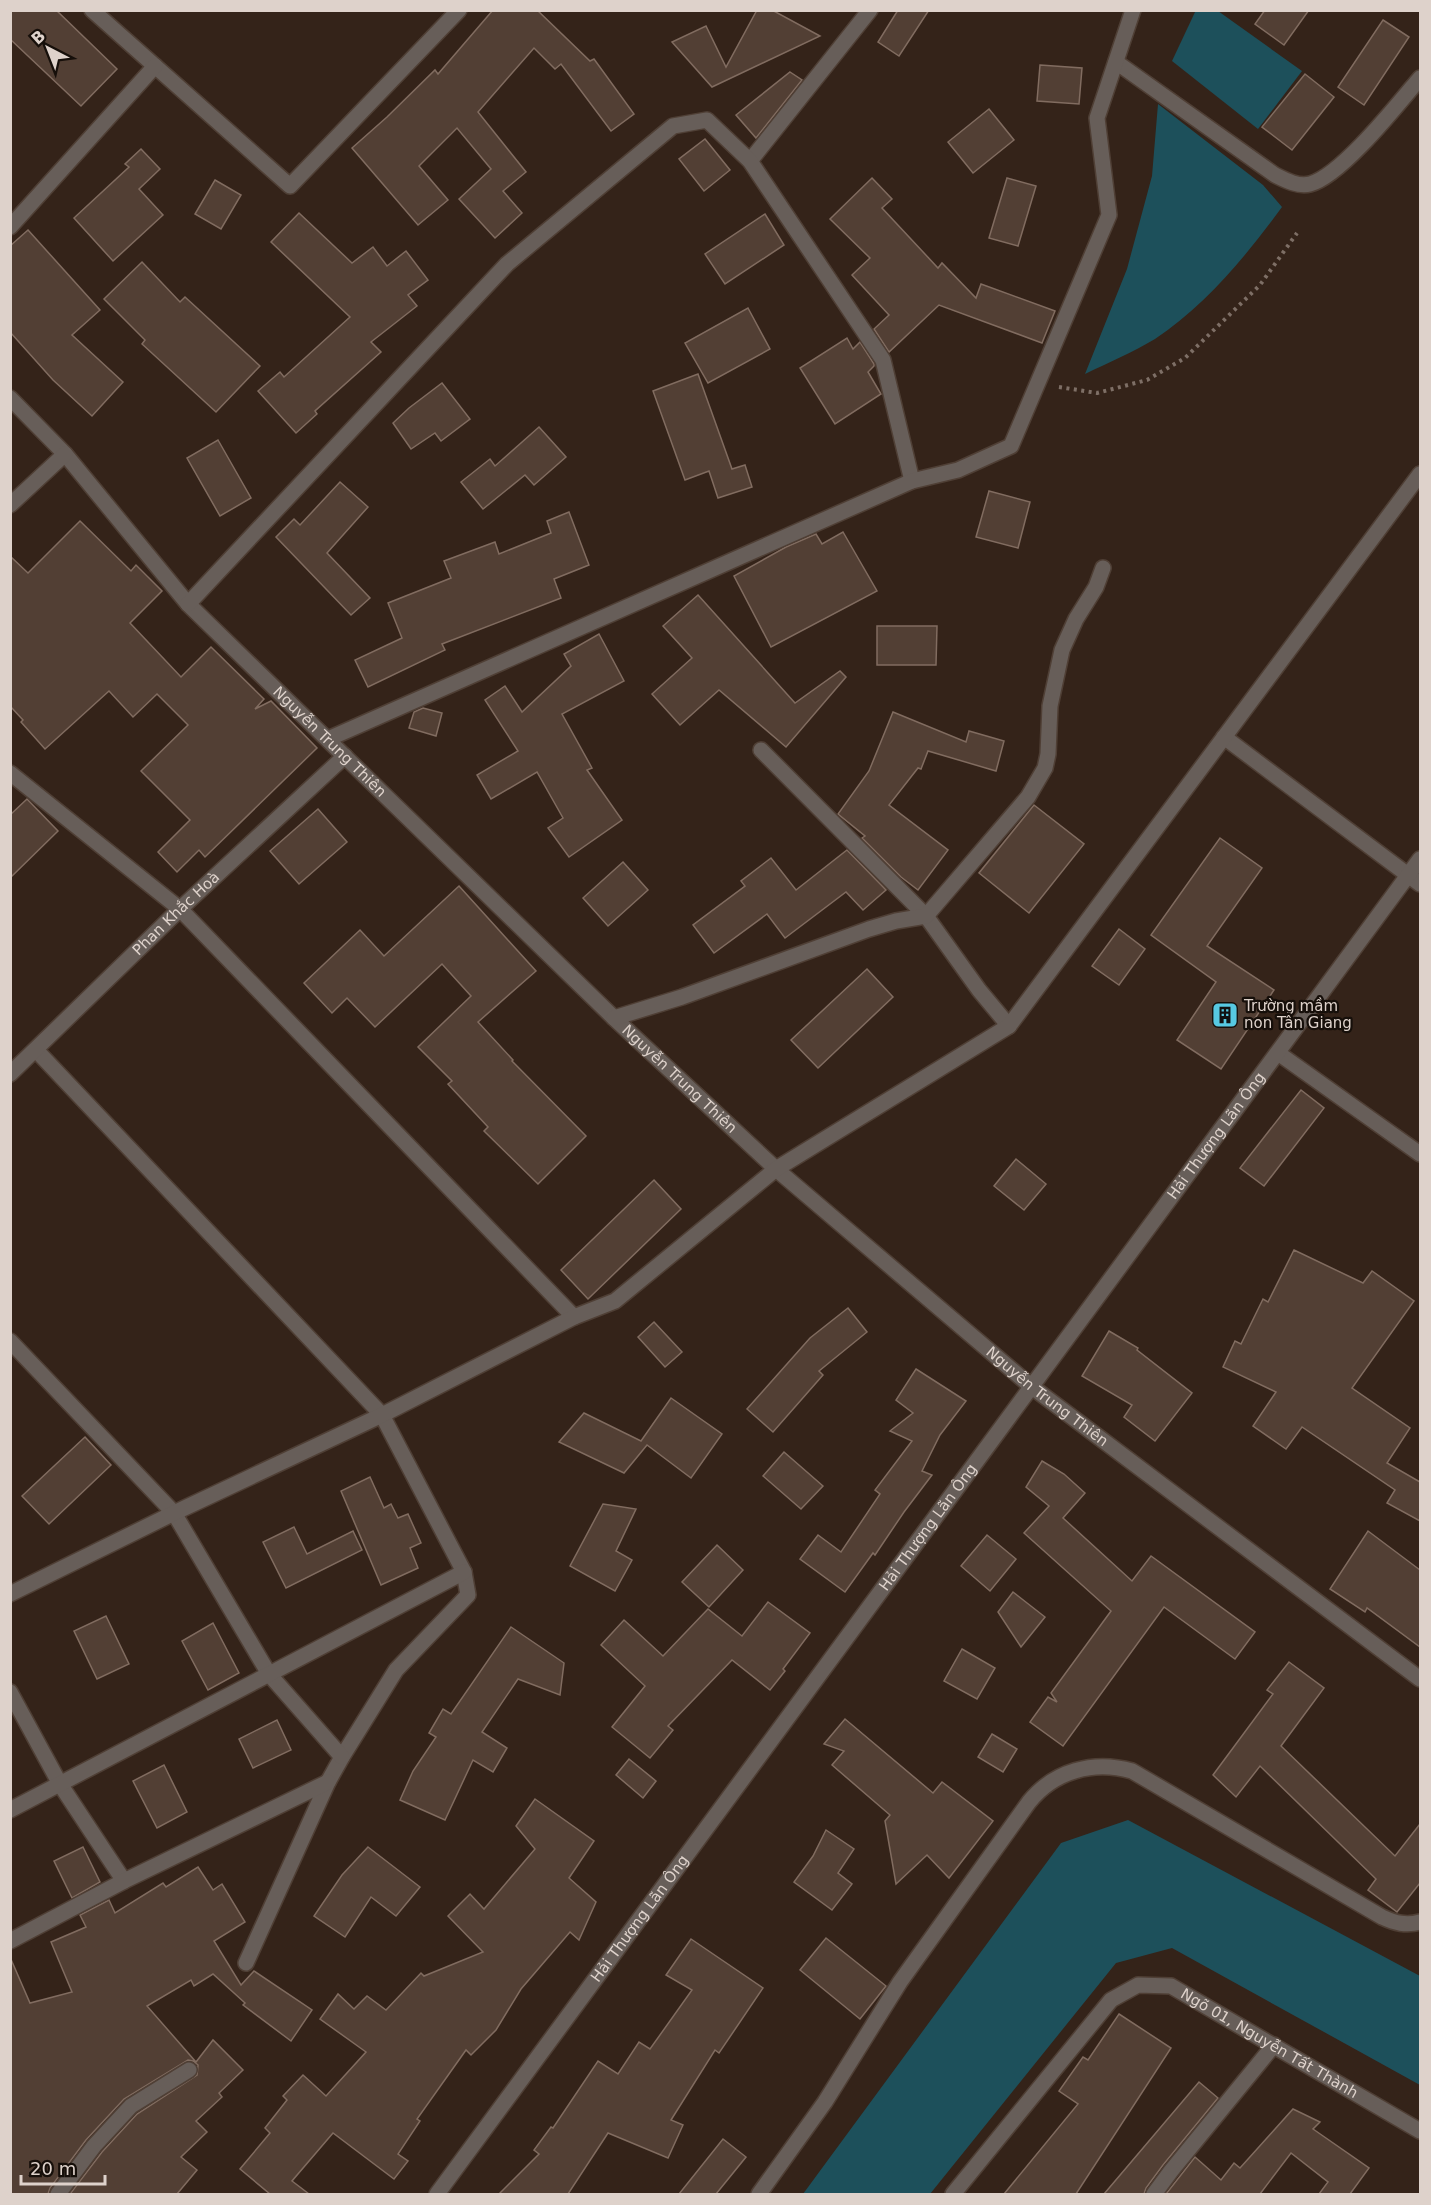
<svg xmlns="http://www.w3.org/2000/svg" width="1431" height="2205" viewBox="0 0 1431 2205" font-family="'DejaVu Sans',sans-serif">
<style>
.water{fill:#1d505b}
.building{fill:#523f34;stroke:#816c60;stroke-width:1.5}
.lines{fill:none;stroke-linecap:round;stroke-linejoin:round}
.minor-casing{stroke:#4f3f35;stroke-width:18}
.path{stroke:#7e6f66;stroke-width:4;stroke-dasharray:3 4.5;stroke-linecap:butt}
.minor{stroke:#675e59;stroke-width:15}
.labels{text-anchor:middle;stroke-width:4.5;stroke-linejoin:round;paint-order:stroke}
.street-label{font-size:15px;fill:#ded2cb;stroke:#160f0a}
.poi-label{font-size:15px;fill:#ded2cb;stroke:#160f0a;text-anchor:start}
</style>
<rect width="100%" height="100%" fill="#342319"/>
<!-- water -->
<g class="water">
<polygon points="1196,10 1218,11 1302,71 1258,129 1172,61"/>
<path d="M 1158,104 L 1263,185 L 1282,207 C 1247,255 1205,306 1155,339 C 1133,352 1108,363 1085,374 L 1127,269 L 1152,176 Z"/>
<polygon points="1128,1820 1420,1976 1420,2085 1172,1948 1116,1963 930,2194 803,2194 1061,1843"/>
</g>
<!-- building -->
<g class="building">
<polygon points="10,10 56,10 117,69 81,106 10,39"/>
<polygon points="493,10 537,10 590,61 594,59 634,114 611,131 561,64 555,69 534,48 478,112 526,172 503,191 522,213 495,238 459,199 491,169 457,128 419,166 448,200 418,225 352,148 387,117 435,70 438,74"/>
<polygon points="757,10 772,10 820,36 712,87 672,42 706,26 726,67"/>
<polygon points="898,10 929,10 899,56 878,42"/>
<polygon points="1265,10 1309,10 1284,45 1255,24"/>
<polygon points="1383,20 1409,37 1364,105 1338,87"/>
<polygon points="1040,65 1082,68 1079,104 1037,101"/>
<polygon points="790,72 802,80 756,138 736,115"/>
<polygon points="1305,74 1334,97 1292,150 1262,127"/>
<polygon points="989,109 1014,140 973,173 948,142"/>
<polygon points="705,139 730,170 704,191 679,159"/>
<polygon points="141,149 160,169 139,189 163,215 113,261 74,218 129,167 125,164"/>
<polygon points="872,178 892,199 882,208 938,268 942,263 976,298 981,284 1055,311 1042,343 939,305 889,352 874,329 889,315 852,275 870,258 830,219"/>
<polygon points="1007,178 1036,186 1018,246 989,238"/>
<polygon points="215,180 241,195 221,229 195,214"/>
<polygon points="299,213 352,263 373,247 387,266 406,251 428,280 408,295 417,306 371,342 381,352 315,411 317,414 296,433 258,391 280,372 284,377 350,317 271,242"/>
<polygon points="765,214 784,245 725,284 705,254"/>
<polygon points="28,230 100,310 72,335 123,382 92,416 53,380 10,332 10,246"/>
<polygon points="142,262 180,302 185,297 260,366 216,412 142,344 145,340 104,299"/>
<polygon points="748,308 770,349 708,383 685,343"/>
<polygon points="847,338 853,349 860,342 874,364 874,366 868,372 881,394 835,424 800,368"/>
<polygon points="698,374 732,469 745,465 752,487 718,498 709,471 685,480 653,391"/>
<polygon points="442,383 470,419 441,441 435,433 411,449 393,423 409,408"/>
<polygon points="539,427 566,457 534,485 525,475 483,509 461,482 490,459 495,466"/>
<polygon points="218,440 251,498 220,516 187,458"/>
<polygon points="340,482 368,507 327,553 370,598 351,615 276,537 294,519 300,525"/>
<polygon points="989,491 1030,502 1018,548 976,537"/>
<polygon points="569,512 589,565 554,579 561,598 442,644 445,650 368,687 355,660 402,638 388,603 451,578 444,561 495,542 499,554 551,533 547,521"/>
<polygon points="80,521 131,571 136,565 162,591 130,623 181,677 211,647 264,699 255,709 271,701 317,748 205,857 199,850 177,872 158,852 190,820 141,771 188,725 157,694 133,717 109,691 45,749 21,722 23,720 10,706 10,556 28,573"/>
<polygon points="843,532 877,591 771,647 734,576 786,547 816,534 822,544"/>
<polygon points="698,595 795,703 840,671 846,677 786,747 719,690 680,725 652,694 692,658 663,626"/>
<polygon points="877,626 937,626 936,665 877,665"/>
<polygon points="599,634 624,681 562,714 592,768 587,770 622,820 569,857 548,828 563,818 537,772 491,799 477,775 518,751 485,700 505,686 522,712 571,666 564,654"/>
<polygon points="423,708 442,713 436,736 409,728 414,712"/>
<polygon points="893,712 966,742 969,731 1004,741 996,771 928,751 921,769 918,768 889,805 948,850 918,890 901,877 862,838 865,836 838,814 869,771"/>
<polygon points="27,799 58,831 10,878 10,815"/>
<polygon points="1034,805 1084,844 1029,913 979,873"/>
<polygon points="318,809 347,842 299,884 270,851"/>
<polygon points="1220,838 1262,868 1207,946 1274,990 1221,1069 1177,1040 1216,982 1151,935"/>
<polygon points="847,850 886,890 863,910 846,892 785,938 767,914 714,953 693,925 745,886 741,881 771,858 796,890"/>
<polygon points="623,862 648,890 608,926 583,898"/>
<polygon points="459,886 536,971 478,1022 513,1060 512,1061 586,1136 538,1184 484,1131 488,1127 448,1084 452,1081 418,1047 471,996 442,964 375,1027 347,998 332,1013 304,983 360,930 384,956"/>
<polygon points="1119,929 1145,949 1119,985 1092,966"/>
<polygon points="867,969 893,997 818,1068 791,1040"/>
<polygon points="1301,1090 1324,1108 1264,1186 1240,1168"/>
<polygon points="1016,1159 1046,1184 1024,1210 994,1186"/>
<polygon points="654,1180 681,1209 588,1299 561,1270"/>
<polygon points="1294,1250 1363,1283 1372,1271 1414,1301 1352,1388 1410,1428 1387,1463 1420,1482 1420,1521 1387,1503 1395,1490 1302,1427 1286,1449 1253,1426 1276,1392 1223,1367 1235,1341 1241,1344 1263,1299 1268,1302"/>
<polygon points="848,1308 867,1332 819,1371 823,1375 773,1432 747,1409 810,1338"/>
<polygon points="654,1322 682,1352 665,1367 638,1337"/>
<polygon points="1109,1331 1138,1348 1137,1350 1192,1393 1155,1441 1124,1417 1132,1405 1082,1376"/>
<polygon points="916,1369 966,1401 940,1435 922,1471 932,1475 904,1512 875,1555 873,1553 845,1592 800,1559 818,1535 841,1552 880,1494 875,1490 912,1441 890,1431 913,1413 896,1400"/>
<polygon points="671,1398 722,1434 691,1478 647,1445 624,1473 559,1442 584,1413 641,1441"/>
<polygon points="85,1437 111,1465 49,1524 22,1496"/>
<polygon points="784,1452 823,1486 801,1509 763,1476"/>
<polygon points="1042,1461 1064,1474 1085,1493 1063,1518 1132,1581 1151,1556 1255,1632 1235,1659 1164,1607 1063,1746 1030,1722 1048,1697 1057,1702 1051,1693 1111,1611 1024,1533 1049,1506 1026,1487"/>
<polygon points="370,1477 384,1508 391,1504 398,1518 408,1514 421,1543 410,1548 418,1568 381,1585 341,1491"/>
<polygon points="603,1504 636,1509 616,1551 632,1560 615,1591 570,1566"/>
<polygon points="294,1527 307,1554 353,1531 362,1550 286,1588 263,1542"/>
<polygon points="1368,1531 1420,1570 1420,1647 1367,1608 1365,1612 1330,1589"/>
<polygon points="987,1535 1016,1559 990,1591 961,1566"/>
<polygon points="717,1545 743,1570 709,1607 682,1582"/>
<polygon points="1013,1592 1045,1617 1021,1647 998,1612"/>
<polygon points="768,1602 810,1633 783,1669 785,1671 770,1690 732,1660 668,1726 673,1730 650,1758 612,1727 645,1686 601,1645 624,1620 663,1656 708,1609 742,1636"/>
<polygon points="106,1616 129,1664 97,1679 74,1631"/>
<polygon points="213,1623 239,1673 208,1690 182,1641"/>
<polygon points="511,1627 564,1663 560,1695 518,1679 482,1732 507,1748 493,1772 473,1760 445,1820 400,1800 413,1771 436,1737 429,1733 443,1709 451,1714"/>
<polygon points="962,1649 995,1668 977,1699 944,1681"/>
<polygon points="1289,1662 1324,1688 1281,1746 1395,1856 1420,1824 1420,1883 1397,1912 1368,1890 1376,1879 1260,1766 1236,1797 1213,1775 1273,1694 1267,1690"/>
<polygon points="845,1719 933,1793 942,1782 993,1821 949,1878 927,1855 896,1884 885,1821 890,1815 832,1765 844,1751 824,1744"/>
<polygon points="277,1720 291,1750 253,1768 239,1739"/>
<polygon points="992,1734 1017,1749 1003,1772 978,1757"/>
<polygon points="629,1759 656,1781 643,1798 616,1775"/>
<polygon points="164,1765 187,1812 157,1828 133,1781"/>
<polygon points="535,1799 594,1841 569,1878 596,1902 579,1940 570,1932 521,1989 496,2030 471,2055 466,2050 417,2119 420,2121 398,2154 408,2161 394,2179 333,2133 292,2181 309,2194 270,2194 240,2169 270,2133 265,2128 287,2100 283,2096 303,2075 326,2096 366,2052 320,2019 338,1994 354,2009 367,1996 386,2010 421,1973 424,1976 483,1952 448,1916 470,1894 484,1909 535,1849 516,1826"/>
<polygon points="826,1830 854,1849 838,1873 852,1884 832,1910 794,1882 813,1856"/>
<polygon points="83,1847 100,1882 72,1898 54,1861"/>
<polygon points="368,1847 420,1887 396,1916 371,1897 345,1937 314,1916 342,1875"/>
<polygon points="198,1867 213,1890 222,1884 245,1922 214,1941 241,1985 254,1971 312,2010 291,2041 243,2005 245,2003 213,1974 194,1986 191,1980 147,2006 196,2062 213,2040 243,2070 219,2093 222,2097 196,2121 207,2132 181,2157 197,2170 177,2194 70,2194 102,2152 137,2114 197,2075 198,2065 193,2061 188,2060 124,2099 86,2140 50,2188 48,2194 10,2194 10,1957 30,2003 72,1992 51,1942 86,1927 80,1915 109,1900 115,1913 163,1883 166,1887"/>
<polygon points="826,1938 886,1986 860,2019 800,1970"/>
<polygon points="691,1939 763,1988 719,2053 715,2050 671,2120 683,2125 668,2158 608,2133 568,2194 499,2194 539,2154 534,2150 551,2127 553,2128 598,2061 618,2074 639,2042 650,2049 692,1990 666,1975"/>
<polygon points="1119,2014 1171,2048 1076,2194 1004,2194 1078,2104 1059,2091 1083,2057 1088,2060"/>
<polygon points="1199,2082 1218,2098 1163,2165 1146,2188 1144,2194 1104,2194"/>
<polygon points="1293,2109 1320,2122 1313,2129 1369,2168 1350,2194 1319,2194 1328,2182 1291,2153 1260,2194 1166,2194 1195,2157 1221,2180 1234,2163 1240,2168"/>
<polygon points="723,2139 746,2157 716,2194 679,2194"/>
</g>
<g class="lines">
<defs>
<g id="minor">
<polyline points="92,10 290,186 459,10"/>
<path d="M 1116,62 L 1275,175 C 1285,180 1298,187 1310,184 C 1341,176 1398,104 1420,78"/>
<polyline points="750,161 870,10"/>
<polyline points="10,227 155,66"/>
<path id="s1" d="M 10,398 L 65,454 L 188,604 L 614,1018 L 776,1169 L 1032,1387 L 1420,1679"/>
<polyline points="10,505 65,454"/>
<polyline points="188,604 507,264 673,126 707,120 750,161 883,360 912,481"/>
<polyline points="1224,737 1420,884"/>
<polyline points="328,739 912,481 958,470 1011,446 1109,215 1097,118 1133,10"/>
<polyline points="761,750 926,916 979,990 1009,1026"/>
<polyline points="10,773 180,909 574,1317"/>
<polyline points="614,1018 682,997 869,929 896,921 926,916 1028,797 1045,768 1048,754 1050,706 1062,650 1076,619 1096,587 1103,568"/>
<polyline points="36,1050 382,1415 464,1572 468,1595 396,1670 342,1757 328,1782 246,1963"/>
<polyline points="1278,1053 1420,1154"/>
<path id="s2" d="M 10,1074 L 180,909 L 345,756"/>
<polyline points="10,1341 174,1513 269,1674 342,1757"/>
<polyline points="10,1594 174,1513 382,1415 574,1317 615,1301 776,1169 1009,1026 1420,474"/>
<polyline points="10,1692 60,1784 124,1881"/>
<polyline points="10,1810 464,1572"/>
<polyline points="10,1941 124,1881 328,1782"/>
<polyline points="58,2194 94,2146 131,2106 189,2070"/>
<path id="s3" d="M 437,2194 L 1420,859"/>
<path d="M 759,2194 L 825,2102 L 900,1982 L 1029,1802 C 1054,1771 1093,1760 1132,1771 L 1382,1917 C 1395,1923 1406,1926 1420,1922"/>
<path id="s4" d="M 953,2194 L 1111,2000 L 1138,1985 L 1171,1986 L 1420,2131"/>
<polyline points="1154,2194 1171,2171 1274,2045"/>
</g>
</defs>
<!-- minor casing -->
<use href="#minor" class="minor-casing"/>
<!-- path -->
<polyline class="path" points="1059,387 1097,393 1147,380 1185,358 1260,285 1297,233"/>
<!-- minor -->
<use href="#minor" class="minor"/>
</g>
<!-- icons -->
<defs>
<symbol id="building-square" viewBox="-11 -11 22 22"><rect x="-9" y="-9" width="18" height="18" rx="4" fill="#57c9e2" stroke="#160f0a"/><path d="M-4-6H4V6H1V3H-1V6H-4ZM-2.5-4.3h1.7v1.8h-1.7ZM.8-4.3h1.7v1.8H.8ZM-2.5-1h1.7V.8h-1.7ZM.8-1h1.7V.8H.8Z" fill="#111"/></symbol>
</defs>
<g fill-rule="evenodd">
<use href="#building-square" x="1210" y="1000" width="30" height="30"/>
</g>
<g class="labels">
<!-- street labels -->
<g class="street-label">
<text dy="5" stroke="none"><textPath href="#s1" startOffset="470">Nguyễn Trung Thiên</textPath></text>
<text dy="5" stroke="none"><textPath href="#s2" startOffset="231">Phan Khắc Hoà</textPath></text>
<text dy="5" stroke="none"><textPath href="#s1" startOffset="956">Nguyễn Trung Thiên</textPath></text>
<text dy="5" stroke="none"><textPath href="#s3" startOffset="1314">Hải Thượng Lãn Ông</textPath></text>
<text dy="5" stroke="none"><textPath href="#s1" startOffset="1442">Nguyễn Trung Thiên</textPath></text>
<text dy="5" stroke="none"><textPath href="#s3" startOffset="828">Hải Thượng Lãn Ông</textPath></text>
<text dy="5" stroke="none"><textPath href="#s3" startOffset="342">Hải Thượng Lãn Ông</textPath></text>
<text dy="5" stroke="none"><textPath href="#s4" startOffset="428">Ngõ 01, Nguyễn Tất Thành</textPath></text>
</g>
<!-- poi labels -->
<g class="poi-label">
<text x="1244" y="1011">Trường mầm<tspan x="1244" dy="17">non Tân Giang</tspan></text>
</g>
</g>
<!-- border -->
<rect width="1431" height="2205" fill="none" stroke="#ded2cb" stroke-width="24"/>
<!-- north arrow -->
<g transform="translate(48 48) rotate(318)" stroke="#160f0a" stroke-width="4.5" paint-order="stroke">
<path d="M0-4.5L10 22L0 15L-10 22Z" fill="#ded2cb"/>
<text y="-9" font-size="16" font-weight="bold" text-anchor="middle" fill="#ded2cb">B</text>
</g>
<!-- scale -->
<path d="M21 2175v9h84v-9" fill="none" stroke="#ded2cb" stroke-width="3"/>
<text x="30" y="2175" font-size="18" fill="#ded2cb" stroke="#160f0a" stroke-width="4.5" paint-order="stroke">20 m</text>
</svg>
